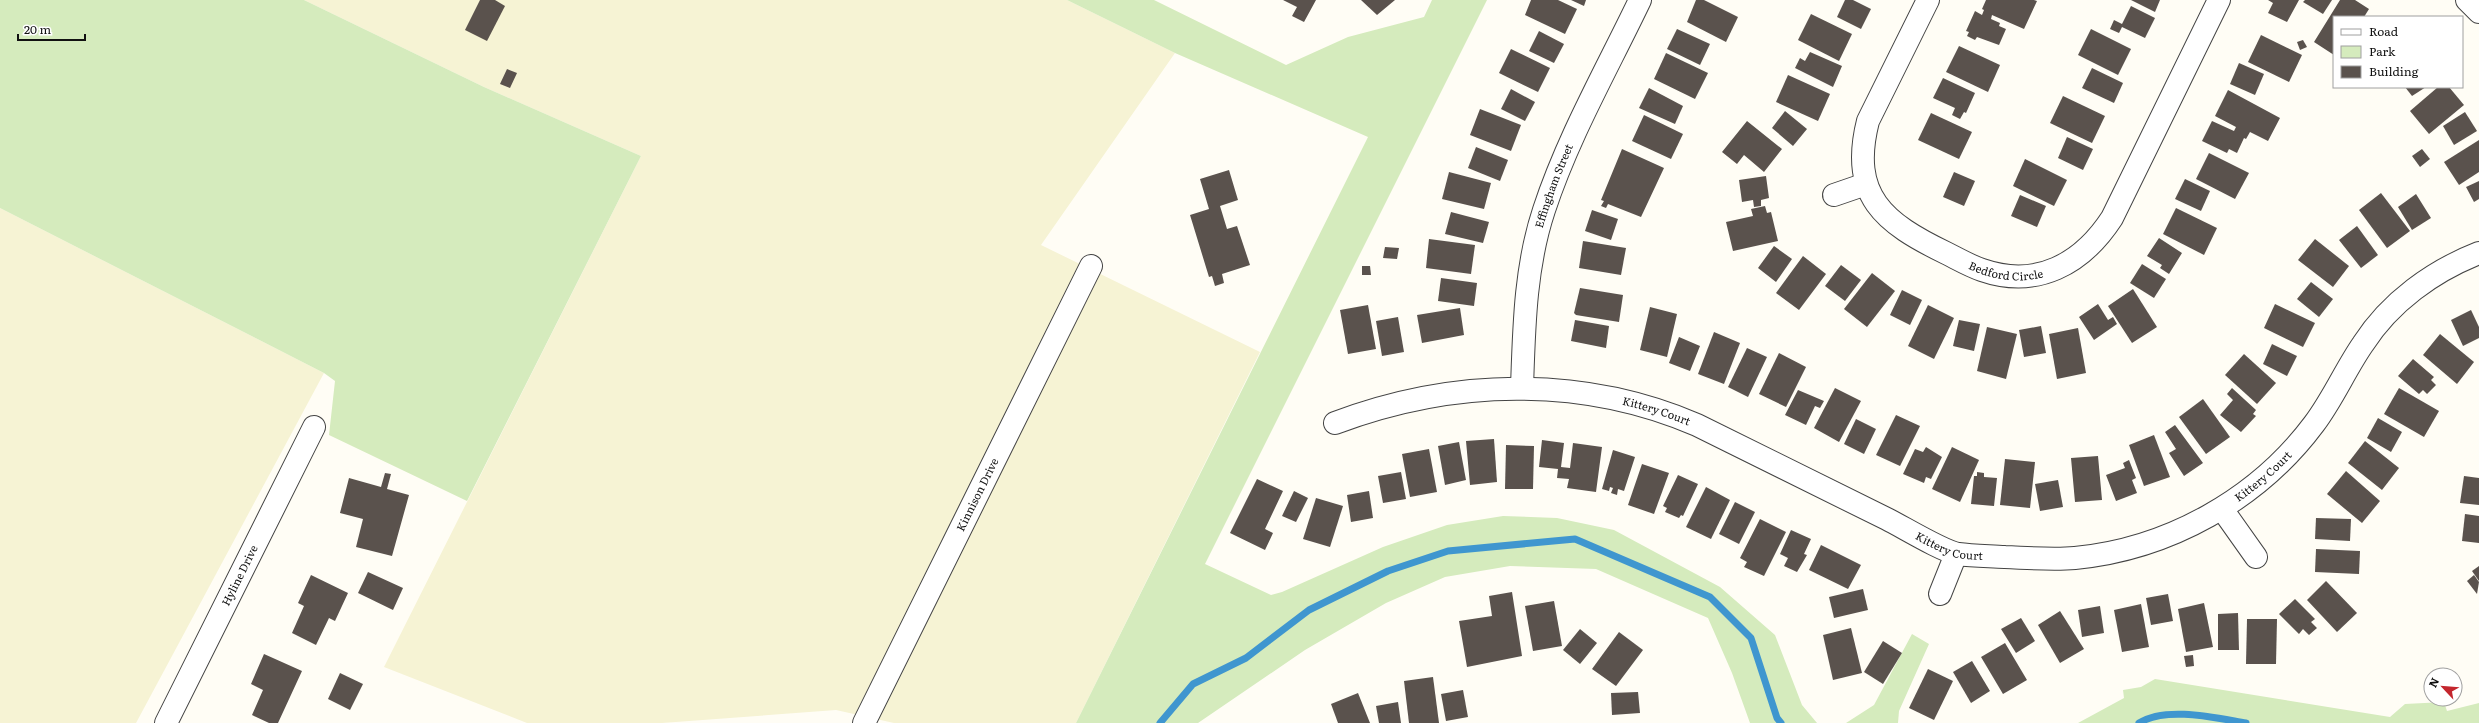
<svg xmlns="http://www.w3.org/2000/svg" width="2479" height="723" viewBox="0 0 2479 723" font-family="Literata,serif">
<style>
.farmland{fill:#f6f3d4}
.green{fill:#d5ebbd}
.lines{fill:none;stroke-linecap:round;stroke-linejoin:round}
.stream{stroke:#3f96cf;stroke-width:7}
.building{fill:#5a524d}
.minor-casing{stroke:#444;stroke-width:24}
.minor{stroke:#fff;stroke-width:22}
.labels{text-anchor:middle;stroke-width:4;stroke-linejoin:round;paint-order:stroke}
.street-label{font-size:11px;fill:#111;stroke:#fff}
</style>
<rect width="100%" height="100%" fill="#fffdf5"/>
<!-- farmland -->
<g class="farmland">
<polygon points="304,0 1067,0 1175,53 1041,245 1260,352 1076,723 894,723 836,710 662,723 527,723 384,667 641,156 484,87"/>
<polygon points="0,208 324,373 136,723 0,723"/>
</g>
<!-- green -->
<g class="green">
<polygon points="0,0 304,0 484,87 641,156 467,501 329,435 335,381 324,373 0,208"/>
<polygon points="1067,0 1154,0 1286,65 1348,37 1424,17 1432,0 1487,0 1205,564 1271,595 1282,592 1383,547 1447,525 1503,516 1557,518 1614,530 1720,587 1775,635 1802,705 1817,723 1750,723 1732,673 1708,618 1596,569 1510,566 1445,577 1386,603 1305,650 1198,723 1076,723 1368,137 1175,53"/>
<polygon points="1912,634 1929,644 1899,711 1898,723 1846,723 1874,705"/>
<polygon points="2155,679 2390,717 2405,704 2444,702 2447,711 2479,703 2479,723 2078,723 2124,698 2123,690 2141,687"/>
</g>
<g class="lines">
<!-- stream -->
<g class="stream">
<polyline points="1160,723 1193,684 1246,658 1309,610 1388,571 1448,551 1575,539 1710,597 1751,638 1777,718 1781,723"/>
<path d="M 2139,723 C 2166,706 2216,718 2246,723"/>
</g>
</g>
<!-- building -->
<g class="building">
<polygon points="480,0 495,0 505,6 487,41 465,30"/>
<polygon points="1283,0 1316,0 1304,22 1292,16 1297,7"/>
<polygon points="1361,0 1395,0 1377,15"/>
<polygon points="1531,0 1558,0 1577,9 1565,34 1525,15"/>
<polygon points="1571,0 1586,0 1584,6"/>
<polygon points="1696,0 1704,0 1738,17 1726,42 1687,22"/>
<polygon points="1845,0 1853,0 1871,9 1861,29 1837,17"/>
<polygon points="1986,0 2034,0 2037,1 2024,29 1992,15 1991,19 2000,23 1999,26 2006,29 1999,45 1977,37 1975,40 1967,36 1969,32 1966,31 1975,11 1982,15 1984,10 1982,9"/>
<polygon points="2131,0 2160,0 2155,12"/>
<polygon points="2268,0 2299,0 2287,22 2268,13 2273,3"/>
<polygon points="2305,0 2332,0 2323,14 2303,2"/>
<polygon points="2340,0 2355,0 2369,9 2364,17 2334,17 2334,55 2314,42"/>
<polygon points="2131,6 2155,18 2145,38 2122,27 2119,33 2110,29 2114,20 2122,24"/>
<polygon points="1811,14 1852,34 1839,61 1798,40"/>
<polygon points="1677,29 1710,44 1700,65 1667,49"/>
<polygon points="2091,29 2131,49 2118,75 2078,55"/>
<polygon points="1539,31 1564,44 1554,63 1529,51"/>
<polygon points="2261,35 2302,55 2289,82 2248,62"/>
<polygon points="2303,40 2307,47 2300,50 2297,42"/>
<polygon points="1959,46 2000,65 1988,92 1946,72"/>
<polygon points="1511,49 1550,68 1538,92 1499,73"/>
<polygon points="1810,52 1842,66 1833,87 1795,68 1800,58 1805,61"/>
<polygon points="1666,53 1708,73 1695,99 1654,79"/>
<polygon points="2239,63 2264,74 2255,95 2230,84"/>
<polygon points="2092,68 2123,83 2114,103 2082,88"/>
<polygon points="507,69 517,73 510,88 500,84"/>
<polygon points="1788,75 1830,94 1818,121 1776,102"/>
<polygon points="1943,78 1975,93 1966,113 1964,112 1960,119 1952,115 1955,108 1933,98"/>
<polygon points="2405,87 2426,87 2412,96"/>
<polygon points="2438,87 2449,87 2464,105 2429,134 2410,111"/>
<polygon points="1649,88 1683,106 1675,124 1639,108"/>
<polygon points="1511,89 1535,102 1525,121 1501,109"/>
<polygon points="2228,90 2280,118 2268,141 2250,132 2246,139 2244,138 2237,153 2229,149 2227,153 2202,141 2212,121 2234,131 2236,127 2215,116"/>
<polygon points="2063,96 2105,116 2092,143 2050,123"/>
<polygon points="1480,109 1521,125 1511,151 1470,135"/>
<polygon points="1785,111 1807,129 1793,146 1772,128"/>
<polygon points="2465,112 2477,131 2454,145 2443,126"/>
<polygon points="1931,113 1972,132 1959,159 1918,140"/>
<polygon points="1644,115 1683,134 1671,159 1632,141"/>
<polygon points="1747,121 1782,149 1764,172 1744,155 1737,164 1722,152"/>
<polygon points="2067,137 2093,149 2083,170 2058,158"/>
<polygon points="2479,140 2479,172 2459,185 2444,162"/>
<polygon points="1476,147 1508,160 1500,181 1468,168"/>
<polygon points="1622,149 1664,168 1641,217 1608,204 1606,208 1601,206 1604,201 1601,200"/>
<polygon points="2422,149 2430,159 2420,167 2412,156"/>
<polygon points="2209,153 2249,173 2235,199 2196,179"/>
<polygon points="2025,159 2067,180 2054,206 2013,186"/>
<polygon points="1229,170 1238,200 1220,206 1227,229 1237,226 1250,265 1222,274 1224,283 1215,286 1212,276 1209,277 1190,215 1209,209 1200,179"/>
<polygon points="1449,172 1491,183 1484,209 1442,199"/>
<polygon points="1954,172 1975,181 1964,206 1943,197"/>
<polygon points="1766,176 1769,198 1761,200 1761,206 1754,207 1753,200 1742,202 1739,180"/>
<polygon points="2185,179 2210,191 2201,211 2175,199"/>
<polygon points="2479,181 2479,199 2474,202 2466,187"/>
<polygon points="2381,193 2410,231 2387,248 2359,210"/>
<polygon points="2416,194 2431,218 2412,230 2398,207"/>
<polygon points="2020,195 2046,206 2037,227 2011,216"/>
<polygon points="1765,206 1767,213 1771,212 1778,241 1733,251 1726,222 1753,216 1751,209"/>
<polygon points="2176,208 2217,228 2204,255 2163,234"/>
<polygon points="1592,210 1618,219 1611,240 1585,231"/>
<polygon points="1451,212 1489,222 1483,243 1445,234"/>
<polygon points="2357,226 2378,255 2361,268 2339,240"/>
<polygon points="2159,238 2182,253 2169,274 2160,268 2162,265 2147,256"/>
<polygon points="1429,239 1475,245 1471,274 1426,268"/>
<polygon points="2315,239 2349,266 2333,287 2298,260"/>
<polygon points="1583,241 1626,248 1621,275 1579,268"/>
<polygon points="1774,246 1792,259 1776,282 1758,268"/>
<polygon points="1385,247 1399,248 1397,259 1383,258"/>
<polygon points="1803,256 1826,274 1799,310 1776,293"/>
<polygon points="2142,264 2166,279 2154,298 2130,283"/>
<polygon points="1841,265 1861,280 1845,301 1825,286"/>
<polygon points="1362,266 1370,266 1371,275 1362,275"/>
<polygon points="1872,273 1895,291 1867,327 1844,309"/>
<polygon points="1441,278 1477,283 1474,306 1438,301"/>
<polygon points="2311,282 2333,299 2319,317 2297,299"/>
<polygon points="1580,288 1623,295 1619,322 1576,315 1574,313"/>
<polygon points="2133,289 2157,327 2132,343 2108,306"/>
<polygon points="1902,290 1922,300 1910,325 1890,315"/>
<polygon points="2098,304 2108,320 2113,317 2117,324 2094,340 2079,317"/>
<polygon points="2275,304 2315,323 2303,347 2264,328"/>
<polygon points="1368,305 1376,349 1348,354 1340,310"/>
<polygon points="1928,305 1954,318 1934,359 1908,346"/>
<polygon points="1650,307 1677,314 1667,357 1640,350"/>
<polygon points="1460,308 1464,335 1422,343 1417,315"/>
<polygon points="2471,310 2479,327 2479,338 2463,346 2451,320"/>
<polygon points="1398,317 1404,352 1382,356 1376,321"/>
<polygon points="1575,320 1609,326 1606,348 1571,341"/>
<polygon points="1959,320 1980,324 1974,351 1953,346"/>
<polygon points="2041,326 2046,353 2024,357 2019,330"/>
<polygon points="1987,327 2017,334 2006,379 1977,371"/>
<polygon points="2078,328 2086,373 2057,379 2049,334"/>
<polygon points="1714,332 1740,343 1724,384 1698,374"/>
<polygon points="2440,334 2474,362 2457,384 2423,355"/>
<polygon points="1679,337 1700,346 1690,371 1669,363"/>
<polygon points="2272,344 2297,356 2287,376 2263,364"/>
<polygon points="1747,348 1767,357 1748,397 1728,387"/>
<polygon points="1779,353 1806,367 1786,407 1759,394"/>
<polygon points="2244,354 2276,383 2257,404 2225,375"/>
<polygon points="2413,359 2434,377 2431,380 2436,385 2427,394 2423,390 2419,394 2398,376"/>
<polygon points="1835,388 1861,401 1839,442 1814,428"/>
<polygon points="2232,388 2256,410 2253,414 2256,416 2241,432 2220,415 2233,400 2227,394"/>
<polygon points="2399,388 2439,411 2424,437 2384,414"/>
<polygon points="1798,390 1824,401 1820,408 1815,406 1806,425 1785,415"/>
<polygon points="2203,399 2230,437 2206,454 2179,417"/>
<polygon points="1896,415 1920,426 1900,466 1876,455"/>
<polygon points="2378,418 2402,432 2391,452 2367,438"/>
<polygon points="1856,419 1876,429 1864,454 1844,444"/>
<polygon points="2175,425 2203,463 2184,476 2169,453 2176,449 2165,432"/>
<polygon points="2154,435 2170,477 2144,486 2129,445"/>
<polygon points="1494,439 1497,482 1470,485 1466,441"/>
<polygon points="1542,440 1564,443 1561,467 1570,468 1573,443 1602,447 1596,492 1567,488 1569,479 1557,478 1558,469 1539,467"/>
<polygon points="2365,441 2399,468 2382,490 2348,463"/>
<polygon points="1459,442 1466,480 1445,485 1438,446"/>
<polygon points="1506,445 1534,446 1533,489 1505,489"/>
<polygon points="1926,447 1942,457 1931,479 1926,477 1924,483 1903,474 1915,449 1923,452"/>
<polygon points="1952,447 1979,460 1960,502 1932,489"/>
<polygon points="1429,449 1437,492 1410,497 1402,454"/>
<polygon points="1613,450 1635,457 1624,491 1618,489 1617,495 1611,493 1613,488 1610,487 1609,491 1602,489"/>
<polygon points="2098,456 2102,500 2075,502 2071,458"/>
<polygon points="2005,459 2035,462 2030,508 2000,505"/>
<polygon points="2129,460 2136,478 2132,480 2137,493 2116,501 2106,475 2125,468 2123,463"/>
<polygon points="1642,464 1669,473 1654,514 1628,505"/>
<polygon points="2346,471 2380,501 2362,523 2327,494"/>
<polygon points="1401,472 1406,499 1383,503 1378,476"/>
<polygon points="1977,472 1984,473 1984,477 1997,478 1994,506 1971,504 1974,476 1977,476"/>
<polygon points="385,473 391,474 387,489 409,495 392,556 356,547 363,519 340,513 349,478 381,487"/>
<polygon points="1678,475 1698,484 1683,516 1681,515 1679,518 1665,512 1667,508 1663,506"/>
<polygon points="2464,476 2479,478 2479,505 2460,503"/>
<polygon points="1257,479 1283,491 1265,529 1273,533 1265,550 1230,533"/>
<polygon points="2058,480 2063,507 2040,511 2035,484"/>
<polygon points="1706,487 1730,500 1711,539 1686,527"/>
<polygon points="1294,491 1308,498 1296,522 1282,516"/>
<polygon points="1369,491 1373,518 1351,522 1347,495"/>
<polygon points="1316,498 1343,506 1330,547 1303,539"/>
<polygon points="1735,502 1755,512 1739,544 1719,534"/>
<polygon points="2465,514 2479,516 2479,543 2462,541"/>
<polygon points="2316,518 2351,519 2350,541 2315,539"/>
<polygon points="1760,519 1786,532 1764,576 1744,567 1747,562 1740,558"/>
<polygon points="1791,530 1811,539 1804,554 1807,555 1797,572 1784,566 1788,558 1780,554"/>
<polygon points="1821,545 1861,565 1848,589 1809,570"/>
<polygon points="2316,549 2360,551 2359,574 2315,572"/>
<polygon points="2479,566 2479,581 2472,571"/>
<polygon points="368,572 403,588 393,610 358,593"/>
<polygon points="311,575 348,593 335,621 329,618 316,645 292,633 304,606 298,603"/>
<polygon points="2474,575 2479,582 2477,594 2467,581"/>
<polygon points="2326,581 2357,613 2337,632 2307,600"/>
<polygon points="1863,589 1868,610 1834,618 1829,597"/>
<polygon points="1512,592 1522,656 1467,667 1459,621 1492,616 1489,596"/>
<polygon points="2168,594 2173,621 2151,625 2146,598"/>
<polygon points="2295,599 2315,619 2311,622 2317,628 2309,635 2303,629 2299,634 2279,614"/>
<polygon points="1554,601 1562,646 1533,651 1525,606"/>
<polygon points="2204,603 2213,647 2186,652 2178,609"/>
<polygon points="2141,604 2149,647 2122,652 2114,610"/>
<polygon points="2100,606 2104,633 2082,637 2078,610"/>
<polygon points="2060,611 2084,649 2060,663 2038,625"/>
<polygon points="2238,613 2239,650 2218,650 2218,614"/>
<polygon points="2021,618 2035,641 2016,653 2001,629"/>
<polygon points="2247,619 2277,619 2276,664 2246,664"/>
<polygon points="1851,628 1862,673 1833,680 1823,635"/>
<polygon points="1580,629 1597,643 1580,664 1563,650"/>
<polygon points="1619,632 1643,650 1616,686 1592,669"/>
<polygon points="1883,641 1902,653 1883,684 1864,672"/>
<polygon points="2005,643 2027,680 2003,694 1981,657"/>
<polygon points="264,654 302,671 278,723 269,723 252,715 263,690 251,684"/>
<polygon points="2193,655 2194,666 2186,667 2184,656"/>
<polygon points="1972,661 1990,691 1971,703 1953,672"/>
<polygon points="1928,669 1953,681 1934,720 1909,708"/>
<polygon points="340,673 363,684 350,710 328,699"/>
<polygon points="1433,677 1439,723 1409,723 1404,681"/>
<polygon points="1463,690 1468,717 1446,721 1441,694"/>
<polygon points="1638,692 1640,713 1612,715 1611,693"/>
<polygon points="1358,693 1370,723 1338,723 1331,704"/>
<polygon points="1398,702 1401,723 1379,723 1376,706"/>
</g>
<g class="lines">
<defs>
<g id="minor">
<path id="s1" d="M 1928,0 L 1868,121 C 1849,196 1884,223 1946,253 C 1958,259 1970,266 1982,270 C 2037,289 2082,264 2112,218 L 2219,0"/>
<polyline points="2467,0 2479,12"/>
<polyline points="1834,195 1866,184"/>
<path id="s2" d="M 1522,388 C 1524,328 1525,267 1544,210 C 1568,137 1607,69 1640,0"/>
<path id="s3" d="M 1335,423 C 1452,379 1581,375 1697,425 C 1760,456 1823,488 1887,519 C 1903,527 1942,551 1958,554 C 1973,556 1990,556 2005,557 C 2029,558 2052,560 2075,558 C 2169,549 2258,499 2314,424 C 2333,399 2345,370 2363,344 C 2390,302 2433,271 2479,253"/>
<polyline points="2222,509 2256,557"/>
<polyline points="1940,594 1956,554"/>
<path id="s4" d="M 166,723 L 314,427"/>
<path id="s5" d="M 864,723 L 1091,266"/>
</g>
</defs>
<!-- minor casing -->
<use href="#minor" class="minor-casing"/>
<!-- minor -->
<use href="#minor" class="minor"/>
</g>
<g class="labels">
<!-- street labels -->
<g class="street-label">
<text dy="4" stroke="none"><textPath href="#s2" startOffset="206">Effingham Street</textPath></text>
<text dy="4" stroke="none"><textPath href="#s1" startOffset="371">Bedford Circle</textPath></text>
<text dy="4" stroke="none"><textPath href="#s3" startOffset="328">Kittery Court</textPath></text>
<text dy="4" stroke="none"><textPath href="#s3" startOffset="988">Kittery Court</textPath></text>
<text dy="4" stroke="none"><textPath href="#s5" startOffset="255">Kinnison Drive</textPath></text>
<text dy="4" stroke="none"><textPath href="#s3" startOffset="652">Kittery Court</textPath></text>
<text dy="4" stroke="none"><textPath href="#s4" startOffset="165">Hyline Drive</textPath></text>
</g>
</g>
<!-- legend -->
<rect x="2333" y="16" width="130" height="72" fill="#ffffff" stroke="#a0a0a0"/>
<rect x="2341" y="29" width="20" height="6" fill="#ffffff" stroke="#a0a0a0"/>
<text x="2369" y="36" font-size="12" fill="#111111">Road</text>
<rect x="2341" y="46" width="20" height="12" fill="#d5ebbd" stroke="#a0a0a0"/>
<text x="2369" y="56" font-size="12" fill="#111111">Park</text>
<rect x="2341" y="66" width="20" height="12" fill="#5a524d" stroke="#a0a0a0"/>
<text x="2369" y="76" font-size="12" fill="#111111">Building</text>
<!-- north arrow -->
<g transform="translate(2443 687) rotate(296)"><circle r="19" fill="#ffffff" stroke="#a0a0a0"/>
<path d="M0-3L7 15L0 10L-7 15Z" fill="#c4262e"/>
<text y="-6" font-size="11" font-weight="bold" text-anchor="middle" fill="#111111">N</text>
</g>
<!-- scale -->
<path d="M18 34v6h67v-6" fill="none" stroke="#111111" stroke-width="2"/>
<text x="24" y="34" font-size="12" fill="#111111" stroke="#ffffff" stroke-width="3" paint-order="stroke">20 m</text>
</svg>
